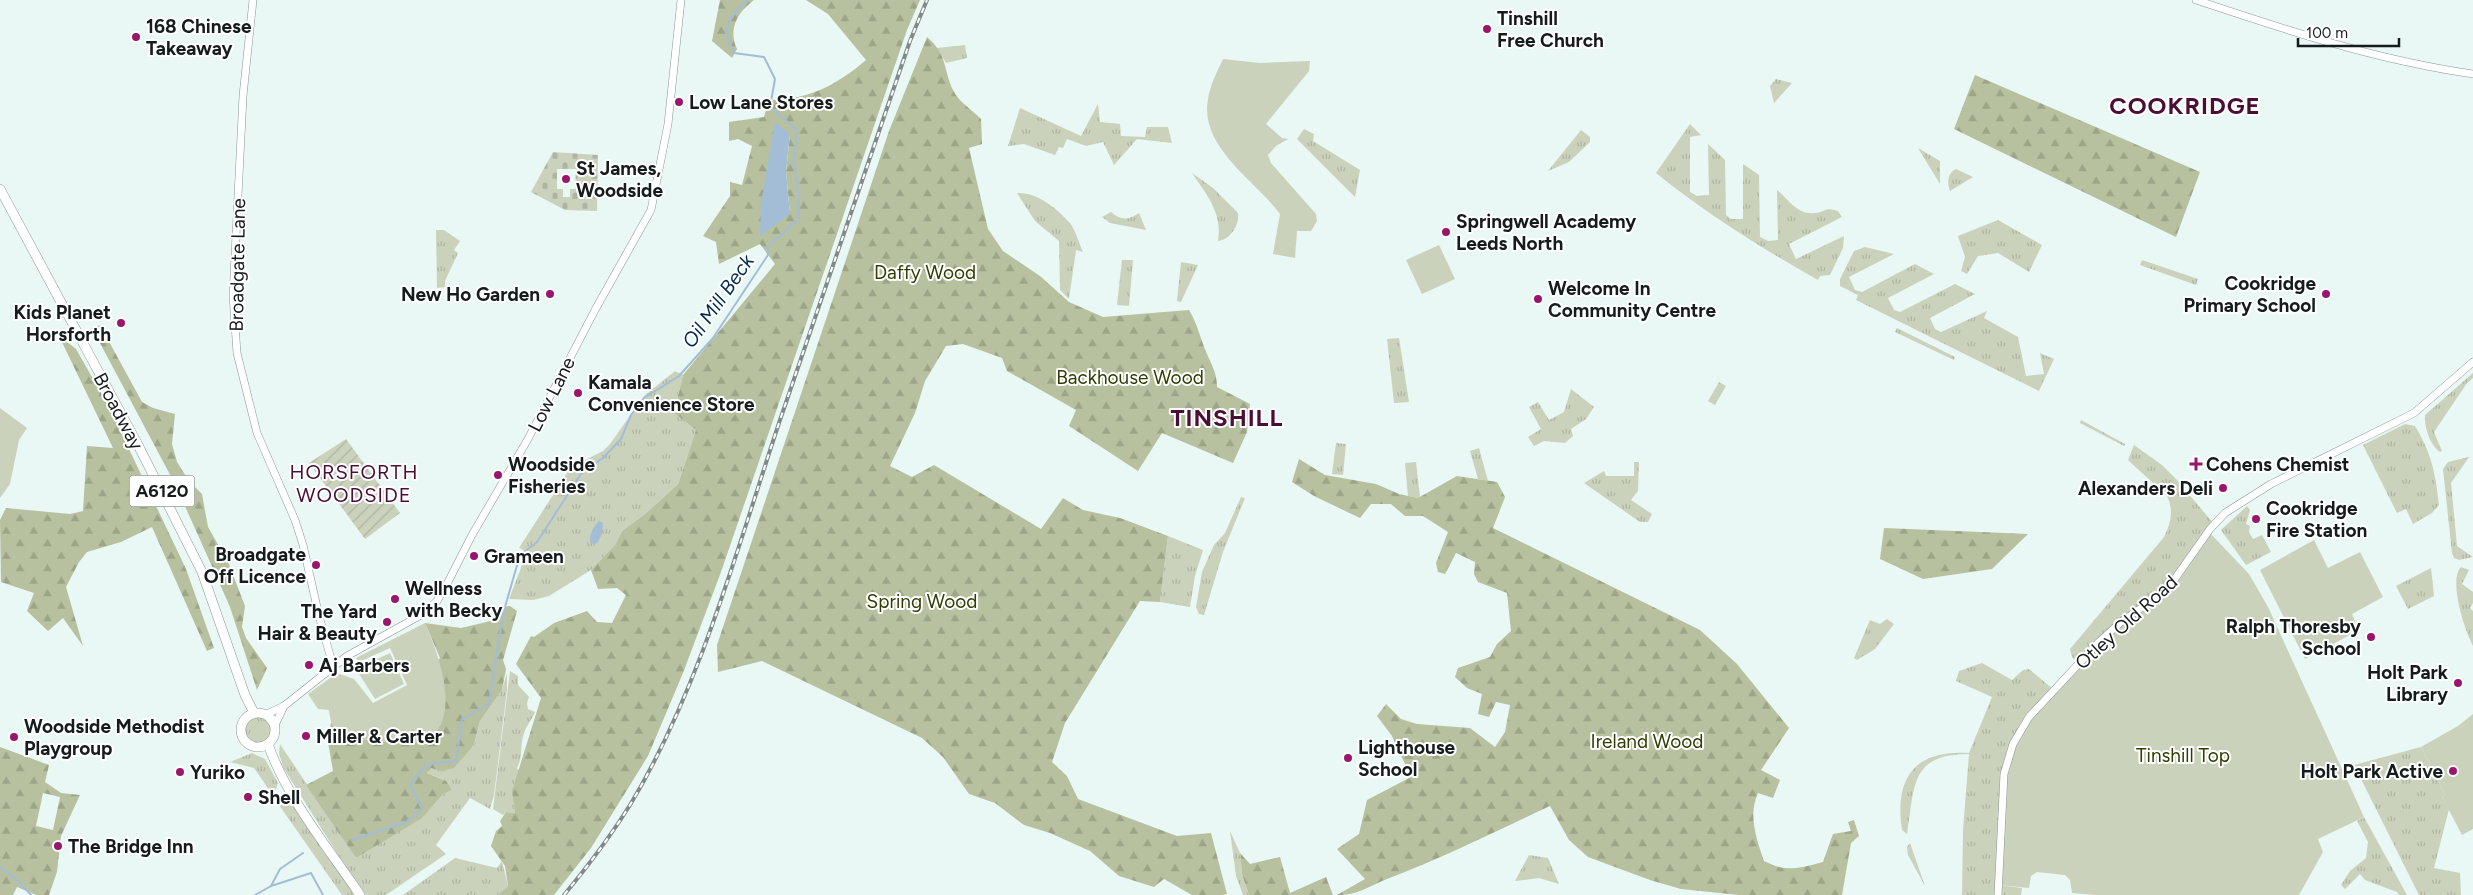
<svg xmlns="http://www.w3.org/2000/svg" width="2473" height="895" viewBox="0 0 2473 895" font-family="Figtree,sans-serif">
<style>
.grass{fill:url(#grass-tufts)}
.forest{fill:url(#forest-firs);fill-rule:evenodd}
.cemetery{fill:url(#cemetery-stones);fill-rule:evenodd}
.park{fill:#cbd2bc}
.garden{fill:url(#garden-furrows)}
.water{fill:#a3bdd7}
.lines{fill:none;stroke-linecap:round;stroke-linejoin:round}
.stream{stroke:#a3bdd7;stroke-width:2}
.tertiary-casing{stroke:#8a9896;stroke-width:8}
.trunk-casing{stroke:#8a9896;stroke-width:10}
.tertiary{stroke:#fff;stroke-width:7}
.trunk{stroke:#fff;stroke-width:9}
.rail-casing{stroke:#818a89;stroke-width:4}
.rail{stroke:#fff;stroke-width:2;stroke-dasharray:5.5;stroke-linecap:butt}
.poi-dot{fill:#98176d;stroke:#fff;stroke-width:2}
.labels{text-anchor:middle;stroke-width:4;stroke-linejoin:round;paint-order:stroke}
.shield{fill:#fff;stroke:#5c5f5f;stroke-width:1}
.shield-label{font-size:18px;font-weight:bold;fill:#161b1b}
.poi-label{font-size:19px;font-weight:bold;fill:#161b1b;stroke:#fff;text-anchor:start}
.street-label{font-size:19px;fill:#161b1b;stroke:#fff}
.park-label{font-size:19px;fill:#323d04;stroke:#fff}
.water-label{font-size:20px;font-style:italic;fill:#012b4e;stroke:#fff}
.neighbourhood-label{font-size:20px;letter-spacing:1px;fill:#4b0f36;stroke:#fff}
.district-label{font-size:24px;font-weight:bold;letter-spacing:1px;fill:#4b0f36;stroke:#fff}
</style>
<defs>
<pattern id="grass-tufts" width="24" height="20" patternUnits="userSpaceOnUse" patternTransform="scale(1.25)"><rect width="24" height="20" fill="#cbd2bc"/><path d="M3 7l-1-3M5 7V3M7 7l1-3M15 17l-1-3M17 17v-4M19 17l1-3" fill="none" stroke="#aeb4a1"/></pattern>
<pattern id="forest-firs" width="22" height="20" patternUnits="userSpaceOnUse" patternTransform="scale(1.25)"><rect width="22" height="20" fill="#b7c19f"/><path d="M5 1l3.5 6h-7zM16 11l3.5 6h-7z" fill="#9da588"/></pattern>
<pattern id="cemetery-stones" width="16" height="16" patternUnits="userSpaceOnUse" patternTransform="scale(1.25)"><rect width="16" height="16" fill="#cbd2bc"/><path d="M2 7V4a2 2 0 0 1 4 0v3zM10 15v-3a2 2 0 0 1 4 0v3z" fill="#aeb4a1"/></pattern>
<pattern id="garden-furrows" width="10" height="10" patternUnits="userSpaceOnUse" patternTransform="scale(1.25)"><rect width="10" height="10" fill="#cbd2bc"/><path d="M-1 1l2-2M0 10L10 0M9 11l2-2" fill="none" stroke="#aeb4a1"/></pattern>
</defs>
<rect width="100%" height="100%" fill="#e9f7f5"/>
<!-- grass -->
<g class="grass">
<polygon points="965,45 967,58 946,63 937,48"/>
<polygon points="1776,79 1792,83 1774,103 1770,86"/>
<polygon points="1098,104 1100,122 1120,124 1121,136 1145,137 1147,127 1168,127 1172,143 1137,139 1114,165 1103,142 1086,146 1067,139 1063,148 1059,147 1055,155 1024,144 1008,146 1020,108 1081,136"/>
<path d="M 1690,124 L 1701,135 L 1690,137 L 1690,192 L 1697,196 L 1709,195 L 1708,144 L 1725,160 L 1726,215 L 1731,219 L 1743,219 L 1743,164 L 1759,175 L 1760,237 L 1768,241 L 1778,240 L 1777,190 C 1789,200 1798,216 1816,213 C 1828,211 1824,207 1838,211 L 1842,217 L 1789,244 L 1796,259 L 1844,236 L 1843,248 L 1830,275 L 1820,276 L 1818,280 C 1761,248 1707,214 1656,173 Z"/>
<polygon points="1304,129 1314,134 1313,141 1360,170 1355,197 1297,139"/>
<polygon points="1581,130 1590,137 1590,142 1569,162 1548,171"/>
<polygon points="1918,148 1940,161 1940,184"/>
<path d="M 1956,169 L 1973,177 L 1950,191 C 1947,183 1947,173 1956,169 Z"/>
<path d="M 1192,173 L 1213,188 L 1238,213 C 1240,225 1230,240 1218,241 C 1223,214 1207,195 1192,173 Z"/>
<path d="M 1017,193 C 1038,192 1057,209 1070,223 C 1076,231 1079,243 1083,252 L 1076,250 L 1069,299 L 1060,290 L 1059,241 L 1035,221 Z"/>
<path d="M 1111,212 C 1121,221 1129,220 1139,213 L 1146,230 L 1110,223 L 1102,217 Z"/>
<polygon points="1998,220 2042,245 2029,272 1998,253 1978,256 1967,274 1961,271 1965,257 1958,236"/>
<polygon points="436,230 444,230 460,241 454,250 458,253 445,281 445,287 437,288"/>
<polygon points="1865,247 1894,254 1849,277 1855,290 1862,292 1915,264 1934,274 1888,298 1894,310 1900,312 1955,284 1975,294 1930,318 1935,329 1941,332 1987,311 1984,318 2018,337 2026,376 2044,374 2040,353 2054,359 2039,391 1856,300 1858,295 1840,286 1840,279 1854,251"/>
<polygon points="1122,260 1133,260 1129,306 1117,305"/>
<polygon points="2142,260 2198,279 2196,285 2140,265"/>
<polygon points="1181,262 1198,265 1181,302 1177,301"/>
<polygon points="1897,328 1955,357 1954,360 1895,332"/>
<polygon points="1399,338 1409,402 1394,403 1387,339"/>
<polygon points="675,371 683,375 674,413 696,430 678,484 645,514 622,531 615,545 591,570 549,596 533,600 509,599 527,552 519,548 571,467 603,451 610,444 644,396"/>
<path d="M 2473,373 L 2473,378 L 2467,383 L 2434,432 L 2442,451 L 2440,452 C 2430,445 2424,427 2425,415 Z"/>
<polygon points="1719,382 1726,386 1715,405 1708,401"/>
<polygon points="1571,389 1594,407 1586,419 1571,429 1573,436 1565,443 1544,441 1534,446 1528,437 1541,429 1529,407 1538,402 1549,420 1564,412"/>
<polygon points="2081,420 2125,444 2124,446 2080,423"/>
<path d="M 2405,424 L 2415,426 C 2432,455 2435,471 2439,505 L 2432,513 L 2413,524 L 2406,509 L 2397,513 L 2363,445 Z"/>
<polygon points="1336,443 1346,444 1343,475 1332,474"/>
<path d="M 2134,445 L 2162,465 L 2176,479 L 2214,524 L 2174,581 L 2079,663 L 2072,657 L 2070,649 L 2164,537 C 2171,523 2174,510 2167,496 L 2128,460 Z"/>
<polygon points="1479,448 1488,481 1478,479 1470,451"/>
<polygon points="2469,457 2451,483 2457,546 2473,557 2459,560 2454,558 2452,553 2443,469 2448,462"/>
<polygon points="1416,462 1420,497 1418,498 1408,496 1405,463"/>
<polygon points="1634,462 1639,462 1638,491 1631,500 1652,514 1648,522 1640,522 1584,483 1604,471 1606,476 1634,476"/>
<polygon points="1241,497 1245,498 1223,552 1204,615 1199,614 1196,607 1202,572 1214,545 1225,533"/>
<polygon points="2247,506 2250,510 2246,524 2250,526 2249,532 2253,539 2262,535 2271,552 2246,565 2221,530"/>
<polygon points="1168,536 1203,550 1195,576 1190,607 1160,602"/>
<path d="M 2461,567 L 2469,570 L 2462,584 L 2473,592 L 2473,603 L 2470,608 L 2473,611 L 2473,646 C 2465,631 2448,580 2461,567 Z"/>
<polygon points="2431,568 2434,596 2408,609 2396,586"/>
<polygon points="1887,619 1894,624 1875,649 1857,660 1854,658 1870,620 1880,624"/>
<path d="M 1982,663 L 2012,680 L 2023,670 L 2029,669 L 2054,690 L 1998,885 L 2022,888 L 2021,895 L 1962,895 L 1963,830 L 1969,754 C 1909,754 1915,787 1907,834 L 1902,830 C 1894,778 1915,749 1969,753 L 1992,697 L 1956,681 L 1959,671 Z"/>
<path d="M 510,671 L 518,676 L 518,685 L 529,697 L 527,703 L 528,709 L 535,712 C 532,720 525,727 523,737 C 520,748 523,757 517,768 L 524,779 L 513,786 L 515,813 L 506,812 L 503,815 L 493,809 Z"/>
<polygon points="507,673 507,690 494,795 490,809 470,798 436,845 446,854 386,895 366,895 338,855 283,767 279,753 280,744 356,858 442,795 452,790 442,779 427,773 431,768 474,746 480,721 502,690"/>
<circle cx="258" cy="730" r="13"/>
<polygon points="2421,747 2445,795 2442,797 2449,809 2434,868 2460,873 2461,895 2419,895 2354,765"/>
<polygon points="252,753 265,759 278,783 276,789 270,791 254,768 230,762"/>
<polygon points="288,802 293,805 354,895 342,895 279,805"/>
<polygon points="2364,817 2407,895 2399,895 2397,892 2365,880 2360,874 2345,889 2341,885 2350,871 2366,858 2368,842 2357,821"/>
<polygon points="1230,831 1240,853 1242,874 1249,895 1243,895 1236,876"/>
<polygon points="1910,843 1925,886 1908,855 1907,847"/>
<polygon points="1529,855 1548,858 1559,884 1539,878 1515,881"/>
<polygon points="455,858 497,868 502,861 508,886 498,895 403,895"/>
</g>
<!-- forest -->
<g class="forest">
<path d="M 720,0 L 754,0 C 737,13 728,29 737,49 L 732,58 L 712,41 Z"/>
<path d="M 806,0 L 920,0 L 907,30 L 721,572 L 683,673 L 648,756 L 591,848 L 554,895 L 498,895 L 508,886 L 505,866 L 491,846 L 496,831 L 502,826 L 500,821 L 506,812 L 515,813 L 512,791 L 541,698 L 516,664 L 531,636 L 534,637 L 554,623 L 587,611 L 597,622 L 612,623 L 626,595 L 617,588 L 598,589 L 591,570 L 615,545 L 622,531 L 645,514 L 678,484 L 696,430 L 674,413 L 683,375 L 775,264 L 760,244 L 719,264 L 716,242 L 703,236 L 730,196 L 730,182 L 742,185 L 752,146 L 738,139 L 729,141 L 729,122 L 764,117 L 769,100 C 808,100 837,85 866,60 L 828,14 ZM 775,123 L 790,135 L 786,171 L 790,214 Z"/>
<path d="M 927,37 C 948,55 943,69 953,90 C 958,101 972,110 981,119 L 982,144 L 969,148 L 988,229 L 1003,251 L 1040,276 L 1069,302 L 1103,317 L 1189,310 C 1198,325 1200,338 1207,354 C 1212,366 1217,373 1217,387 L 1250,404 L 1247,432 L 1233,463 L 1162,433 L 1138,471 L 1069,426 L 1076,410 L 1007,371 L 1002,358 L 963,344 L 946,346 L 925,381 L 915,413 L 890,466 L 912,477 L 934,465 L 1041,529 L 1063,498 L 1083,510 L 1120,518 L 1168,536 L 1160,602 L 1140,601 L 1065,723 L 1052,762 L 1067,776 L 1078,799 L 1177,836 L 1211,833 L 1227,894 L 1223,895 L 1192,895 L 1164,879 L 1154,887 L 1119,876 L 1090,851 L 1050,833 L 1024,825 L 995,803 L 969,794 L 943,757 L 922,738 L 762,661 L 718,672 L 717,645 L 889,131 Z"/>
<polygon points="1975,75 2200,172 2176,237 1954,129"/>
<polygon points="100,325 142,402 153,408 175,414 172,444 177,462 189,481 202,494 208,527 228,562 245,606 242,627 246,638 267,668 257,690 230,607 206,553 175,484 92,328"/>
<polygon points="59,336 76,349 109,407 186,569 214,648 207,651 152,527 121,542 87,552 79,562 66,587 83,646 63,618 48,631 27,611 34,593 1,582 0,520 6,508 70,514 83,511 87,446 113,448"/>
<path d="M 1299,459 L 1325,475 L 1376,484 L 1399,494 L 1418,498 L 1457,476 L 1497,482 L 1505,497 L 1493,528 L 1700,630 L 1737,664 L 1789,728 L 1761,770 L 1780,780 L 1773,798 L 1758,793 C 1748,815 1756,838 1764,861 C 1787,873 1799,868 1823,862 L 1833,834 L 1851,831 L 1848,822 L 1854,820 L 1859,836 L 1851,843 L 1842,895 L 1739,895 L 1681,889 L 1650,880 L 1588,857 L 1569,840 L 1550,806 C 1496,831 1443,858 1387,879 C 1367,887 1359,895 1337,895 L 1365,879 L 1337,849 L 1359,834 L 1367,800 L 1411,777 L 1392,736 L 1377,716 L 1386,704 L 1401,719 L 1417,724 L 1470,728 L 1495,747 L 1505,732 L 1510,705 L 1496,702 L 1489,717 L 1478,714 L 1482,694 L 1467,688 L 1455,677 L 1458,668 L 1490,657 L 1497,644 L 1511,631 L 1507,593 L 1478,582 L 1474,574 L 1475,562 L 1456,553 L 1445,574 L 1438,572 L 1436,563 L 1448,532 L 1423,516 L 1405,516 L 1391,504 L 1371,504 L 1360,518 L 1314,496 L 1292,482 Z"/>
<polygon points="1884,528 2028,534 1992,569 1923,579 1880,559"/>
<polygon points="510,606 517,611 503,660 506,669 502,690 480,721 474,745 454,768 441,771 431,768 427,773 446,781 452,790 442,795 422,818 356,858 306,785 333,771 328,742 331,722 339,732 355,738 440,658 425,623 461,628 495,620 501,607"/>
<path d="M 0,747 L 49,765 L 45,782 L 61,793 L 80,795 L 61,836 L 57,872 L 49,895 L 36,895 L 17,887 L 13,895 L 0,895 ZM 43,793 L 60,797 L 53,830 L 36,826 Z"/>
<polygon points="1240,853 1250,864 1280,857 1290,893 1326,877 1333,895 1249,895 1242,874"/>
</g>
<!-- cemetery -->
<path class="cemetery" d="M 553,152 L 598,155 L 597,211 L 565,210 L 531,192 ZM 557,169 L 576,169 L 575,189 L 570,189 L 570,197 L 563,197 L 563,189 L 557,189 Z"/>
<!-- park -->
<g class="park">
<path d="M 1223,59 L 1260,63 L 1310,61 L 1309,71 L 1266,124 L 1282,138 L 1288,139 L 1276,146 L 1268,155 L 1271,163 L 1316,214 L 1317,221 L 1311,231 L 1297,231 L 1295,258 L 1273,254 L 1280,214 C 1255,180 1199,147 1208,99 C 1210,85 1217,72 1223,59 Z"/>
<polygon points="1439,245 1455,279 1422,294 1406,260"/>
<polygon points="0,408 27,428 19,440 10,484 0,498"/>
<polygon points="2208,531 2249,574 2268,607 2364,817 2318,839 2323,852 2299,895 2095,895 2072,893 2070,880 2065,875 2037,872 2031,876 2029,888 1998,885 2004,774 2022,728 2099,642 2167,590"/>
<polygon points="2314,540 2328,568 2360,552 2383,597 2352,614 2359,630 2305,659 2260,570"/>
<path d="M 425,623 C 438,653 463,718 427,740 C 421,744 394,743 386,742 C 372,740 349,741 338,731 C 331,725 330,719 329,710 L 318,709 L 308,694 L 337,673 L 354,679 L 373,703 L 407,685 L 390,648 L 359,662 L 356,658 Z"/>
<polygon points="390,653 404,684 375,699 356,669"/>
<polygon points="2473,714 2473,829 2462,835 2442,797 2445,795 2421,747 2458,726"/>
</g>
<!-- garden -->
<polygon class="garden" points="346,439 400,513 365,539 309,463"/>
<!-- water -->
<g class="water">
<polygon points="775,122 790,134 786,171 790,214 760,236 761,203"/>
<path d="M 599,521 L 603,523 L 602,534 L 597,543 L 591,544 C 588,536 593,527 599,521 Z"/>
</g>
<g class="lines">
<!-- stream -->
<g class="stream">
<path d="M 352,840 L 406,822 L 422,809 L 410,785 L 427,764 L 456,761 L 462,719 L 489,704 L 503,614 L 520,555 L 537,542 L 581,474 L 604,457 L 621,439 L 631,415 L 644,398 L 679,376 L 713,338 L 768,255 L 767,247 L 799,219 L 798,189 L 794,161 L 797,130 L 770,107 L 775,79 L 764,57 L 734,53 C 720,28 729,18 747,0"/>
<polyline points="0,867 18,881 31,895"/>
<polyline points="271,886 311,873 323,895"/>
<polyline points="255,895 271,886 280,869 303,853"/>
</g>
<defs>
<g id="tertiary">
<polyline points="253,0 243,96 233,296 237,353 257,433 295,520 303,545 319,616 333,666"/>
<path d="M 2196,0 C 2289,31 2376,60 2473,74"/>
<polyline points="267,714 284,706 347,656 421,615 437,601 447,584 472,535 528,439 595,310 651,210 668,124 681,0"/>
<polyline points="275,725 284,706"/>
<polyline points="1998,895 2004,774 2013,744 2029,717 2099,642 2121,622 2167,590 2210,529 2225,513 2271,484 2414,413 2473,362"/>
</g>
<g id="trunk">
<polyline points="0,189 138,445 202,572 245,695 254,713"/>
<circle cx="258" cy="730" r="17"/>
<path d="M 268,744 C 286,797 329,849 360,895"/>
</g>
</defs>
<!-- tertiary casing -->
<use href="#tertiary" class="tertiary-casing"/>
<!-- trunk casing -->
<use href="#trunk" class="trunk-casing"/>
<!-- tertiary -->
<use href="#tertiary" class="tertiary"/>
<!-- trunk -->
<use href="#trunk" class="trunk"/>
<defs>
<path id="rail" d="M 564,895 C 588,866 610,837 630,805 C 699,691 738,546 780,420 C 823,293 867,168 910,41 L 927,0"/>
</defs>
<!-- rail casing -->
<use href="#rail" class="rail-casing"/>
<!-- rail -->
<use href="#rail" class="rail"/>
</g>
<!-- markers -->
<g class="poi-dot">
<circle cx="1487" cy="29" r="5"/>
<circle cx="136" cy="37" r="5"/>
<circle cx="679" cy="102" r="5"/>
<circle cx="566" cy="179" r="5"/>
<circle cx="1446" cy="232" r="5"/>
<circle cx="550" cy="294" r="5"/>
<circle cx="2326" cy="294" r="5"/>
<circle cx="1538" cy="299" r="5"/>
<circle cx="121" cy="323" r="5"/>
<circle cx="578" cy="393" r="5"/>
<path d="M2193.5 456.5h5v5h5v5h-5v5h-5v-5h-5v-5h5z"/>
<circle cx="498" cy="475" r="5"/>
<circle cx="2223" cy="488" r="5"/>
<circle cx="2256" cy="519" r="5"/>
<circle cx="474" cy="556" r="5"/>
<circle cx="316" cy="565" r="5"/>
<circle cx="395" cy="599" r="5"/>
<circle cx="387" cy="622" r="5"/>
<circle cx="2371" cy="637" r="5"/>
<circle cx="309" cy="665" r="5"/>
<circle cx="2458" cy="683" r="5"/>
<circle cx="306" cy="736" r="5"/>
<circle cx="14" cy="737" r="5"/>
<circle cx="1348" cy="758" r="5"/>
<circle cx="2453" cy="771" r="5"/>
<circle cx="180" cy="772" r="5"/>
<circle cx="248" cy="797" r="5"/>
<circle cx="58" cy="846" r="5"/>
</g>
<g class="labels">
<!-- shield labels -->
<rect class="shield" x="129.5" y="475.5" width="65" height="31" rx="4"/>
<g class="shield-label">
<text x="162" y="497">A6120</text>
</g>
<!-- poi labels -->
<g class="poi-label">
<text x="1497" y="25">Tinshill<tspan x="1497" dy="22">Free Church</tspan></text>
<text x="146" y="33">168 Chinese<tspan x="146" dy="22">Takeaway</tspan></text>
<text x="689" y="109">Low Lane Stores</text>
<text x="576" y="175">St James,<tspan x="576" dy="22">Woodside</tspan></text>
<text x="1456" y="228">Springwell Academy<tspan x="1456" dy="22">Leeds North</tspan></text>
<text x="2316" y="290" text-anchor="end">Cookridge<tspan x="2316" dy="22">Primary School</tspan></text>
<text x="1548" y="295">Welcome In<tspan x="1548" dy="22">Community Centre</tspan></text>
<text x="540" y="301" text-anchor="end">New Ho Garden</text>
<text x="111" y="319" text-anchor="end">Kids Planet<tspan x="111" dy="22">Horsforth</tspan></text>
<text x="588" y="389">Kamala<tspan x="588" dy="22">Convenience Store</tspan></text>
<text x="508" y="471">Woodside<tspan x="508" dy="22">Fisheries</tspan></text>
<text x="2206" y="471">Cohens Chemist</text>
<text x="2213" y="495" text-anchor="end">Alexanders Deli</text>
<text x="2266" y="515">Cookridge<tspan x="2266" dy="22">Fire Station</tspan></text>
<text x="306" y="561" text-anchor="end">Broadgate<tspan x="306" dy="22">Off Licence</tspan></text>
<text x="484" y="563">Grameen</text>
<text x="405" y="595">Wellness<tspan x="405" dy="22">with Becky</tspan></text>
<text x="377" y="618" text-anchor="end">The Yard<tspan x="377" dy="22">Hair &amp; Beauty</tspan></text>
<text x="2361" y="633" text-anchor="end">Ralph Thoresby<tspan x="2361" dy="22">School</tspan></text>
<text x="319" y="672">Aj Barbers</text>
<text x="2448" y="679" text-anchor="end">Holt Park<tspan x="2448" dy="22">Library</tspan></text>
<text x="24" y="733">Woodside Methodist<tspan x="24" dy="22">Playgroup</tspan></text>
<text x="316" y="743">Miller &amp; Carter</text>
<text x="1358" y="754">Lighthouse<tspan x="1358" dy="22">School</tspan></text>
<text x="2443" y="778" text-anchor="end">Holt Park Active</text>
<text x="190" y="779">Yuriko</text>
<text x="258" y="804">Shell</text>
<text x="68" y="853">The Bridge Inn</text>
</g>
<!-- street labels -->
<g class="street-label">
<text transform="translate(237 265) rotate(-89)" y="7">Broadgate Lane</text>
<text transform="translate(551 394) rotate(-63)" y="7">Low Lane</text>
<text transform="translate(119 411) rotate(62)" y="7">Broadway</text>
<text transform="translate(2126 622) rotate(-42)" y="7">Otley Old Road</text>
</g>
<!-- park labels -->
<g class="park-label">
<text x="925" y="279">Daffy Wood</text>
<text x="1130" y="384">Backhouse Wood</text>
<text x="922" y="608">Spring Wood</text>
<text x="1647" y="748">Ireland Wood</text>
<text x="2183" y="762">Tinshill Top</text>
</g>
<!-- water labels -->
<g class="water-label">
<text transform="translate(718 301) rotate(-55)" y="7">Oil Mill Beck</text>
</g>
<!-- neighbourhood labels -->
<g class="neighbourhood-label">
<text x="354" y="479">HORSFORTH<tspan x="354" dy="23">WOODSIDE</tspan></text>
</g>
<!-- district labels -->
<g class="district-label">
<text x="2185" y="114">COOKRIDGE</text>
<text x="1227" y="426">TINSHILL</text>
</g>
</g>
<!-- scale -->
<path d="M2298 38v8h101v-8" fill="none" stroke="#161b1b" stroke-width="2.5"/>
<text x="2306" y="38" font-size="15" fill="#161b1b" stroke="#ffffff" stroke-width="4" paint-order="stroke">100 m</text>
</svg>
